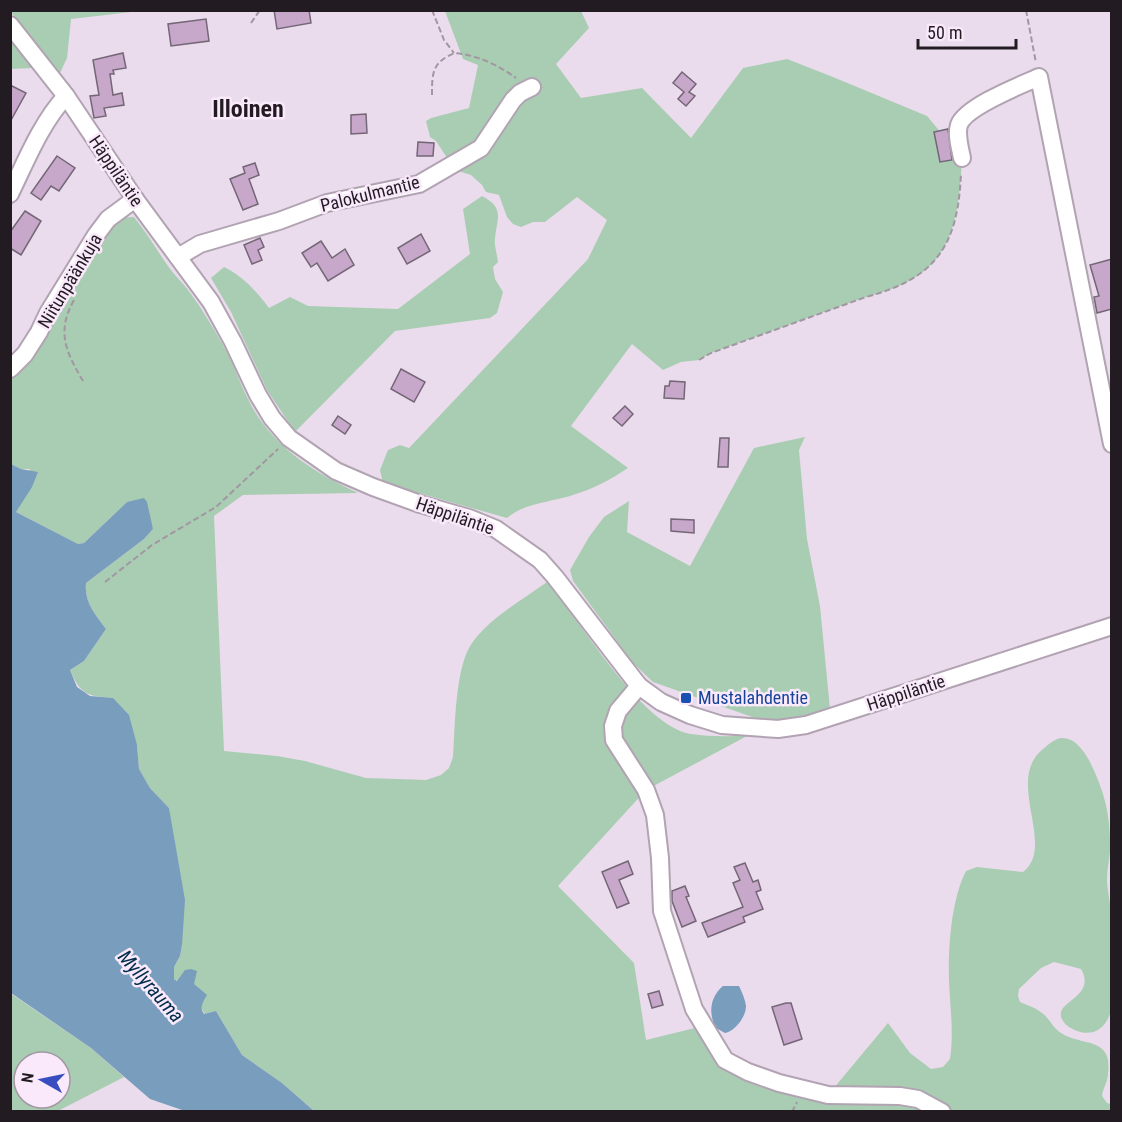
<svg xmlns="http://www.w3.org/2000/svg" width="1122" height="1122" viewBox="0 0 1122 1122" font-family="'Roboto Condensed',sans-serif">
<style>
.green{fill:#a9cdb2;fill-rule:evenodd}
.water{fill:#799dbc}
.building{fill:#c7a7ca;stroke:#736675;stroke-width:1.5}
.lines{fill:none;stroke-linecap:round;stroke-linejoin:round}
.minor-casing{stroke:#b2a3b3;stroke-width:20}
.path{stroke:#a296a3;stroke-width:2;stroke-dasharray:6 3;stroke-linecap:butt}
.minor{stroke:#fff;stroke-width:16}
.transit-dot{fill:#1a4fb4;stroke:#f9e9fa;stroke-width:2}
.labels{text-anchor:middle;stroke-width:5;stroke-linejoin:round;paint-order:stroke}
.street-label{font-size:18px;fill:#221c22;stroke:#f9e9fa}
.transit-label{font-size:18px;fill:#164399;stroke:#f9e9fa;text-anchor:start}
.water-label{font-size:20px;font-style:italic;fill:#002c4b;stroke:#f9e9fa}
.district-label{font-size:24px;font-weight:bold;fill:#221c22;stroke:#f9e9fa}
</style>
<rect width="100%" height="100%" fill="#ebdced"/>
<!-- green -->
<g class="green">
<polygon points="10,11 140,11 71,19 67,58 60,73"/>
<path d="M 445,11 L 581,11 L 589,28 L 556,64 L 581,98 L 642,88 L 691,138 L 743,68 L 787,59 L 833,77 L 927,116 L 962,158 C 958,236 948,276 866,297 L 711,353 L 699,360 L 681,362 L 663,370 L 632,344 L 571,426 L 628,468 C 610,480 593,489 573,495 C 552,502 524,503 507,518 L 383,483 L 380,470 L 388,450 L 400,445 L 409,448 L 588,259 L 607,220 L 577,197 L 545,222 L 533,222 L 521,227 L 513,224 L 507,217 L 499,195 L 486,192 L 482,185 L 471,175 L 455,170 L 436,141 L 430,137 L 426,121 L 431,118 L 469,108 L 478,65 L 463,59 Z"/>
<polygon points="11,38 33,68 11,69"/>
<path d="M 482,196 C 505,208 497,218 495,238 C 494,245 497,254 498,262 L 493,267 L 495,279 L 503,292 L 497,313 L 490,318 L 395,331 L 295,432 L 267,390 L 231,312 L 211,278 L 224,267 C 244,277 256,291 269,308 L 290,297 L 308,306 L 398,309 L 470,254 L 463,209 Z"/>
<path d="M 134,217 C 147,233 156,249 168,266 C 175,276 184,284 191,294 C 203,310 213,328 223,345 C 233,362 239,381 248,399 C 270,445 313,472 358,493 L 243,495 L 214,516 L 224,751 L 277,756 L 305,761 L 366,778 L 398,779 L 426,780 L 441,775 L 449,768 L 453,757 C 455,727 455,667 472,643 C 490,618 522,600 547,582 C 581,621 641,726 691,734 C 709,737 729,736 747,736 L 646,790 L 558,886 L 634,963 L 646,1040 L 703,1026 L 725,1060 L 828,1095 L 888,1023 L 910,1053 L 931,1069 L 943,1067 L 950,1059 C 954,1033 950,1007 949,980 C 948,949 951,900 966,871 L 977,867 L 1023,872 C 1057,846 1004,780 1043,749 C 1048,745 1055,738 1062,738 C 1075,738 1083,750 1089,760 C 1105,792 1111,816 1110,852 C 1109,861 1107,870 1107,879 C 1107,891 1111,903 1111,916 C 1112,937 1111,958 1111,979 C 1111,989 1114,1002 1111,1011 C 1106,1028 1094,1037 1077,1031 C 1072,1029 1066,1026 1063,1021 C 1050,1001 1098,999 1081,969 L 1054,962 L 1041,968 L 1019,989 L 1018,996 L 1020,1002 C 1027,1005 1036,1008 1042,1013 C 1049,1018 1053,1028 1061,1033 C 1083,1047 1113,1036 1108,1074 C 1108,1081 1103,1088 1102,1096 L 1107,1103 L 1111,1104 L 1111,1111 L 314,1111 L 282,1083 L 242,1055 L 216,1011 L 205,1014 C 198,1006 204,989 192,984 C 186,981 180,982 174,979 L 174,967 L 180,956 L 182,945 L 182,923 L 169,808 L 150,788 L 139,769 L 137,745 L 113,698 C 87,696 81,695 70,670 L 84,661 L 106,629 C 95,614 84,602 86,583 L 144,539 L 153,529 L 127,502 L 84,543 L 78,544 L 16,512 L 30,469 L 21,469 L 11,464 L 11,374 L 116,218 Z"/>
<polygon points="805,437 799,450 807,539 820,606 830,709 804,719 779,721 755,718 653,682 633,663 573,581 570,570 589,537 604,517 629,501 627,532 690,566 754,448"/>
<path d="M 10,993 L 91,1048 L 124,1077 L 58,1111 L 11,1111 ZM 24,1062 L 60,1062 L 60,1098 L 24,1098 Z"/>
</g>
<!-- water -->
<g class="water">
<path d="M 11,464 L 21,469 L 38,472 L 32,487 L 16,512 L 78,544 L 84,543 L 127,502 L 144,498 L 147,502 L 153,529 L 144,539 L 86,583 C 84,602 95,614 106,629 L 84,661 L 70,670 L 77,687 L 90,696 L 113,698 L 129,715 L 137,745 L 139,769 L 150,788 L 169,808 L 185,900 L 182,945 L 180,956 L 174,967 L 174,979 L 177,981 L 185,970 L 191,969 L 197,971 L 194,984 L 207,995 C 203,1002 199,1007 204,1014 L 216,1011 L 242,1055 L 282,1083 L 314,1111 L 185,1111 L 150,1099 L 91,1048 L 11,993 Z"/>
<path d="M 723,986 L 739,986 C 742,992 745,999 746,1006 C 746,1017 735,1031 725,1033 L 716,1028 C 708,1013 710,997 723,986 Z"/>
</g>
<!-- building -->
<g class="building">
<polygon points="274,10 309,10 311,23 277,29"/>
<polygon points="206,19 209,41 171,46 168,24"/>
<polygon points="123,53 126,68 113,70 114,74 110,74 113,95 122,93 124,105 104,108 106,116 94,118 90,96 99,95 93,60"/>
<polygon points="682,72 696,84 689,92 695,96 686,106 678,99 684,92 673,83"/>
<polygon points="10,85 26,93 10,122"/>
<polygon points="366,114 367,133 351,134 351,115"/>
<polygon points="948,129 952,160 940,162 934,132"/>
<polygon points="418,142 434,143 433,156 417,156"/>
<polygon points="57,156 75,168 59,191 51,186 41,200 31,193"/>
<polygon points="255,163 259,175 249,179 258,204 243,210 230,179 245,173 243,167"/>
<polygon points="25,211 41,221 21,255 10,248 10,232"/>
<polygon points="421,234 430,251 407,264 398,248"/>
<polygon points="260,238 264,247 258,250 262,260 252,264 244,245"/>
<polygon points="321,241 332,258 345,249 354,265 328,281 317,263 311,267 302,253"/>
<polygon points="1112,259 1112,309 1097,313 1094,297 1099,296 1090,265"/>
<polygon points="401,369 425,382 414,402 391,389"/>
<polygon points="670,381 685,382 684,399 664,398 665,386 669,386"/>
<polygon points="625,406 633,414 622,426 613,418"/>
<polygon points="338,416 351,425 345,434 332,425"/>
<polygon points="720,438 729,438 728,467 718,467"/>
<polygon points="671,519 694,520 694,533 671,531"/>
<polygon points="628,861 633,874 619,880 629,903 617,908 602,872"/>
<polygon points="745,863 753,882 758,880 761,890 756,892 763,909 743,917 745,922 708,937 702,923 743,907 733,883 740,880 734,867"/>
<polygon points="685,886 689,896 686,897 696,921 682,927 672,901 672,891"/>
<polygon points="659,991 663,1005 652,1008 648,994"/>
<polygon points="786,1003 791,1003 802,1039 784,1045 772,1007"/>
</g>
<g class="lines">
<defs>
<g id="minor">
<polyline points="10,25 66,96 135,199 211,302 233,342 258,395 272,418 289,438 336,471 373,487 420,504 469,518 496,529 540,560 555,577 639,686 661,702 690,715 722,725 778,729 806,725 1112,626"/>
<path d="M 962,158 C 960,148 956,135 959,125 C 965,107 1021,85 1039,77 L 1112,444"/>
<path d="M 10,194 C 26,161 41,123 66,96"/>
<polyline points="178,257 200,244 279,221 327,203 419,184 481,148 513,100 520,93 532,87"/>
<polyline points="10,369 25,354 39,332 48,313 96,235 108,219 135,199"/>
<polyline points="639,686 618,711 613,726 614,740 646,790 655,815 660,858 662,911 694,1009 725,1060 748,1072 779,1083 828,1095 900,1096 918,1099 942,1112"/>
</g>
</defs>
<!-- minor casing -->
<use href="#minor" class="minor-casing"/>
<!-- path -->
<g class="path">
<polyline points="432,10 444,40 454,53"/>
<polyline points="1026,10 1036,63"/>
<polyline points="251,23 260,10"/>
<path d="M 432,95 C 432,73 432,62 455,53 C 477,55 498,65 516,78"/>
<path d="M 74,300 C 56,332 66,352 83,381"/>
<path d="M 699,360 L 711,353 L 866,297 C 937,278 958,245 961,173"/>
<polyline points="105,582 152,545 216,507 278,449"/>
<polyline points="792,1112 797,1102"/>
</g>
<!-- minor -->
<use href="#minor" class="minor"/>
</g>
<!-- markers -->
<rect class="transit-dot" x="680" y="692" width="12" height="12" rx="3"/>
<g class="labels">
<!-- street labels -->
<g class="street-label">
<text transform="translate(116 171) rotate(56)" y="6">Häppiläntie</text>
<text transform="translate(370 194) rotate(-14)" y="6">Palokulmantie</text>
<text transform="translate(70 281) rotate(-59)" y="6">Niitunpäänkuja</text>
<text transform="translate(455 516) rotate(19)" y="6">Häppiläntie</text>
<text transform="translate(906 693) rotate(-18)" y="6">Häppiläntie</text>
</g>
<!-- transit labels -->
<g class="transit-label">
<text x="698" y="704">Mustalahdentie</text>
</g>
<!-- water labels -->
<g class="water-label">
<text transform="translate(151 986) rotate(49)" y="7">Myllyrauma</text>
</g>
<!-- district labels -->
<g class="district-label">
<text x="248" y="117">Illoinen</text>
</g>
</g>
<!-- border -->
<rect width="1122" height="1122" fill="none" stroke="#221c22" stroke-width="24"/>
<!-- north arrow -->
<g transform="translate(42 1080) rotate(279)"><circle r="28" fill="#f9e9fa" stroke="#a397a4" stroke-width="1.5"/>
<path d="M0-4.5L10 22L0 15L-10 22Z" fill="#384dbf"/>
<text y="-9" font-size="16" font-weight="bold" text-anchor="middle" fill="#221c22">N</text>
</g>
<!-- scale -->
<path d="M918 39v9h98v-9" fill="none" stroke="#221c22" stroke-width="3"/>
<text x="927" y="39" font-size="18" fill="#221c22" stroke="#f9e9fa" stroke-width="4.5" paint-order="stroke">50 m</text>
</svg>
